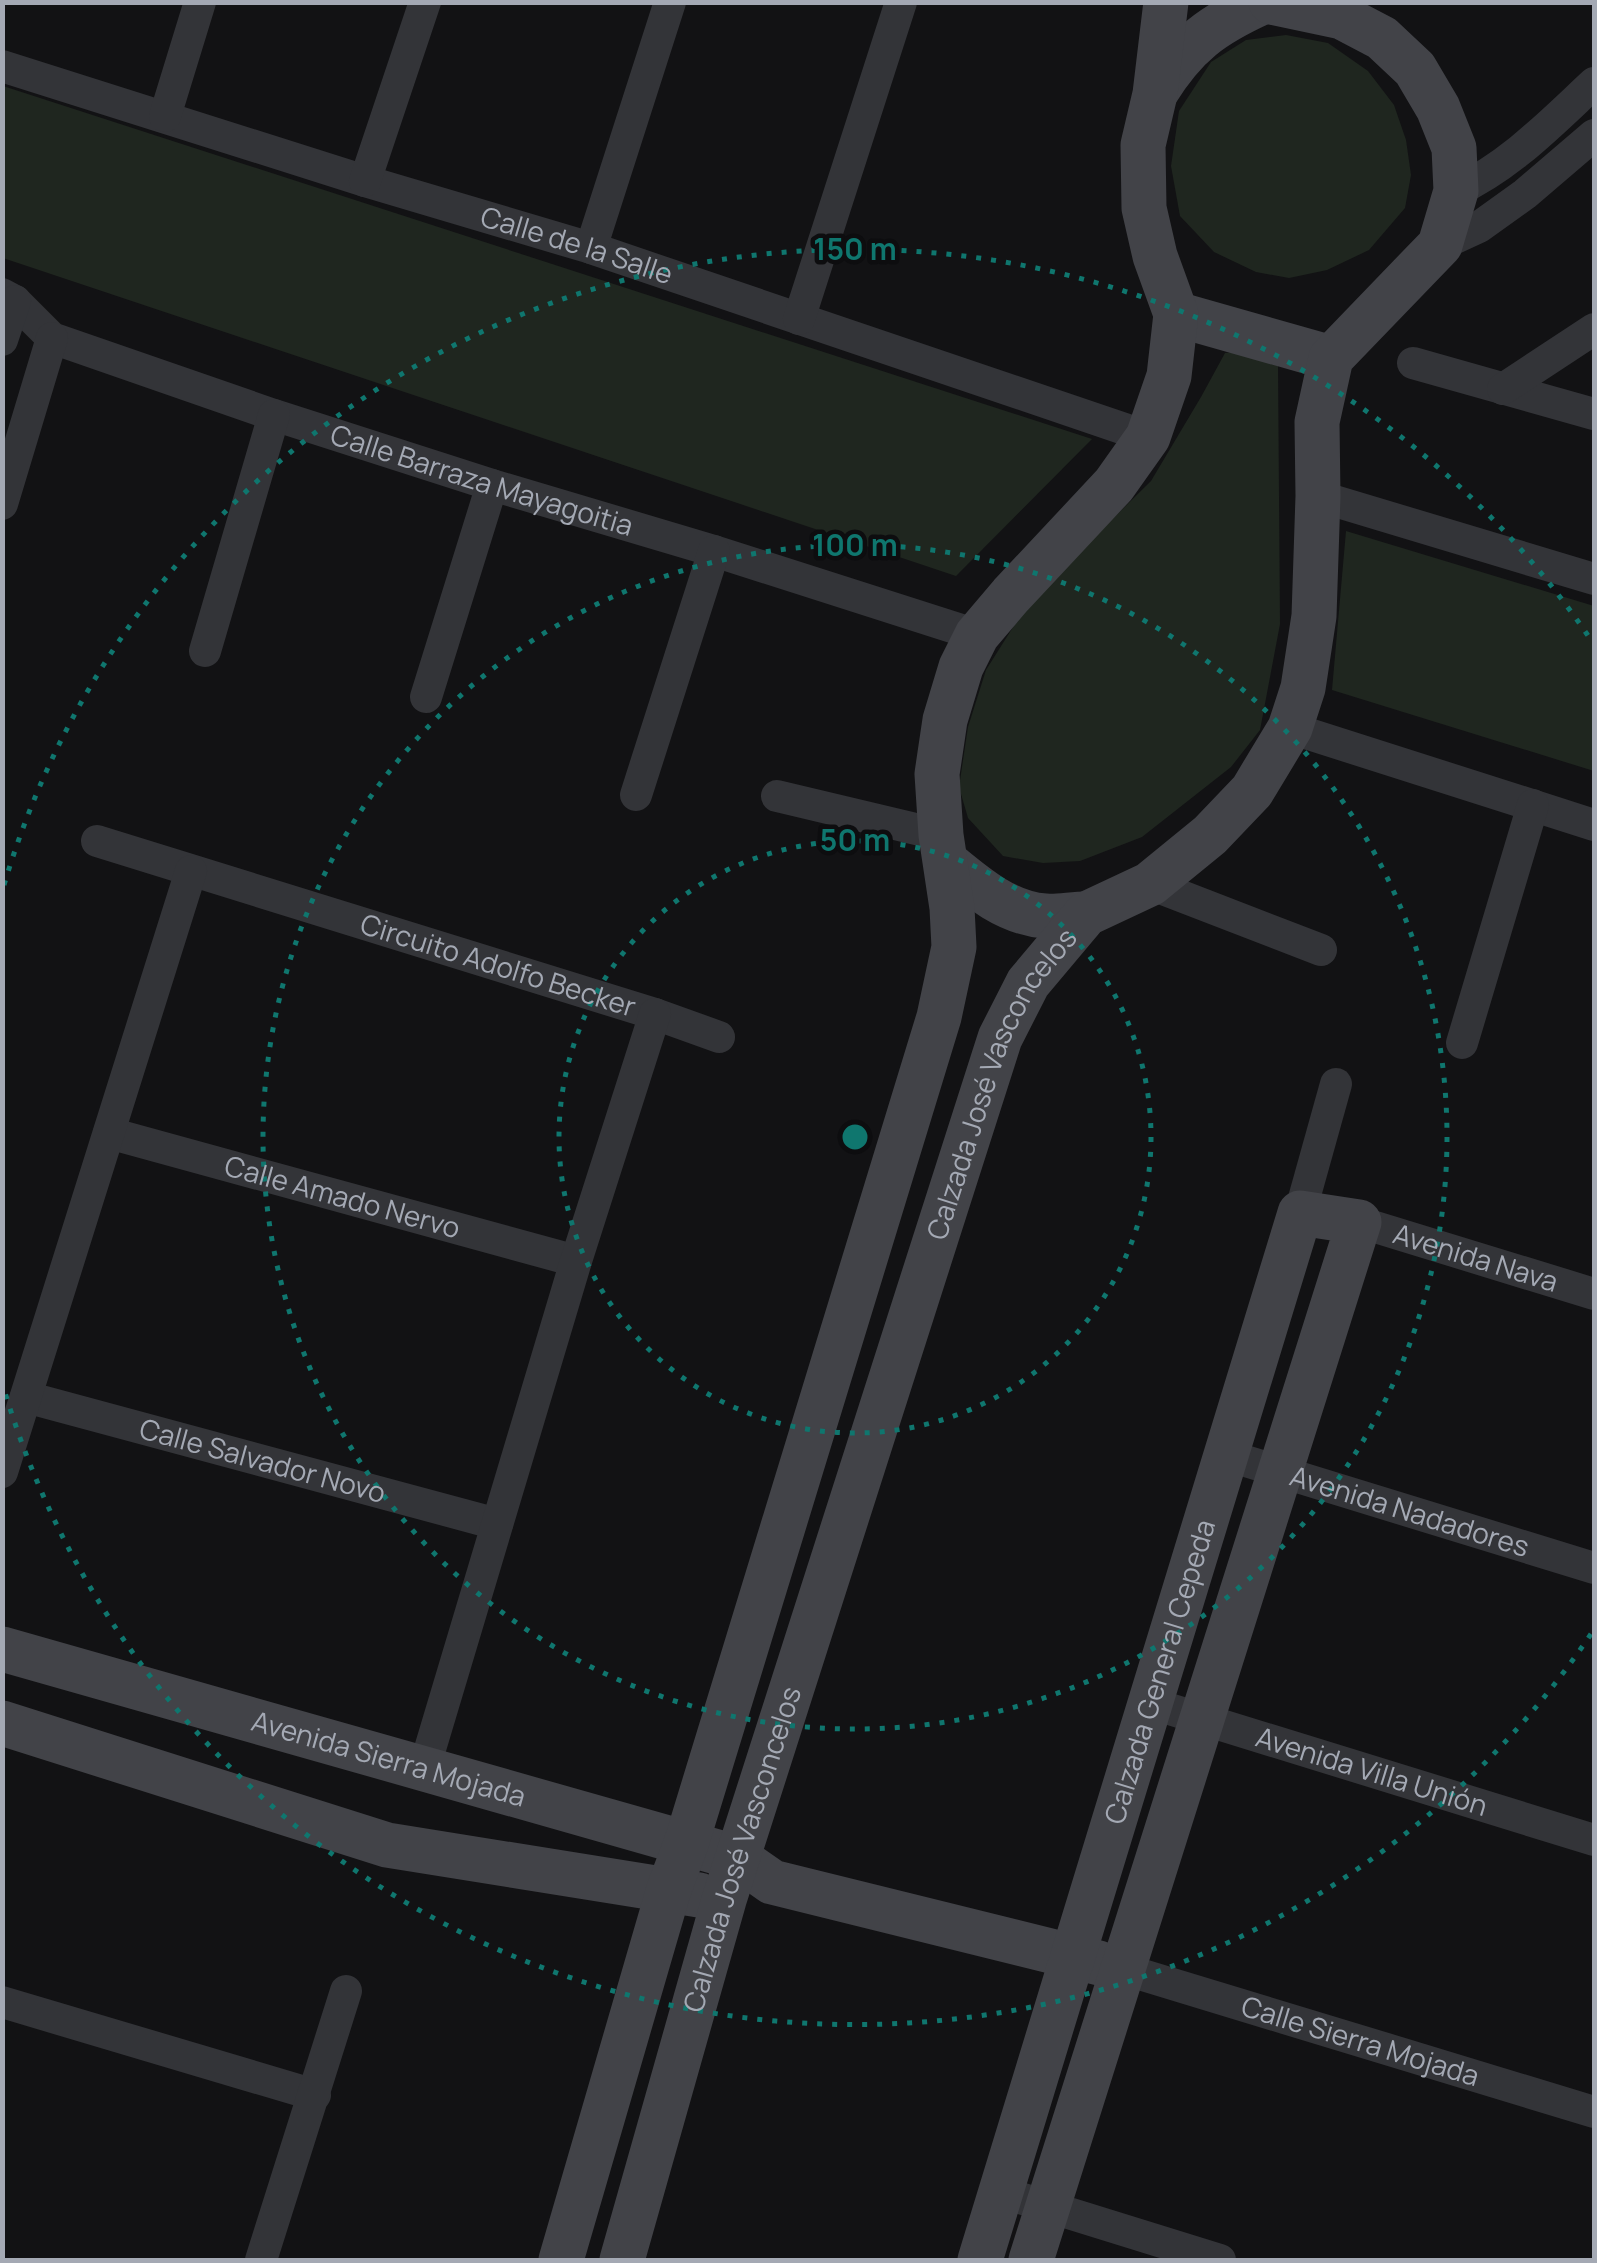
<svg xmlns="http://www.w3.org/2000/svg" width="1597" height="2263" viewBox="0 0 1597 2263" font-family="Manrope,sans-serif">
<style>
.green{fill:#1f261f}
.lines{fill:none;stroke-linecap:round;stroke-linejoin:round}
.street{stroke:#333438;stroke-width:32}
.secondary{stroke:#424348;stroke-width:45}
.ring{fill:none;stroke:#0f766e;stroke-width:5;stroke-dasharray:5 10}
.labels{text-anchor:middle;stroke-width:9;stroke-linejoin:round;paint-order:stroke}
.street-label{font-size:28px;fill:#a4a9b4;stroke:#0d0d0f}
.centre{fill:#0f766e;stroke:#0d0d0f;stroke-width:5}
.ring-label{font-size:30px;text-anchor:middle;font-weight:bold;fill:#0f766e;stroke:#0d0d0f;stroke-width:9;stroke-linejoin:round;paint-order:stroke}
</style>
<rect width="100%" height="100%" fill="#121214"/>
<!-- green -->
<g class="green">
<polygon points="1286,35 1328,43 1368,71 1394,105 1406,140 1411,175 1405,208 1369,250 1327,270 1289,278 1256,272 1214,252 1180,216 1171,166 1179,111 1211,62 1246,40"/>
<polygon points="3,86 1092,439 956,576 3,258"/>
<polygon points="1254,350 1278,366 1280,624 1260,730 1231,767 1142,837 1080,861 1043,863 1003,856 968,818 959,787 968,727 986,670 1020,616 1079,552 1151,481 1201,397 1225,353"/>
<polygon points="1346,531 1594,606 1594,771 1332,690"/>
</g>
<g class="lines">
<!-- street -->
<g class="street">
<path id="s1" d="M 2,66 L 365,181 L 591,248 L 1148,437"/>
<polyline points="165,116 200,2"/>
<polyline points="365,181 425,2"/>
<path d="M 1456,191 C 1510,166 1551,123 1594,83"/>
<polyline points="1440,245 1479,227 1525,194 1594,135"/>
<polyline points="591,248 670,2"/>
<path id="s2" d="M 2,294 L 15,301 L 52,338 L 274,415 L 492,485 L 714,551 L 977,635"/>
<polyline points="799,319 901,2"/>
<polyline points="2,340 15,301"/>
<polyline points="1413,363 1594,414"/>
<polyline points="1503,389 1594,329"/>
<polyline points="1318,496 1594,579"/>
<polyline points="2,504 52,338"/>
<polyline points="205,651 274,415"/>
<polyline points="426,697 492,485"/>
<polyline points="1290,728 1594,825"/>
<polyline points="636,795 714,551"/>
<polyline points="777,796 941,835"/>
<path id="s3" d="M 97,841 L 655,1014 L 719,1037"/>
<polyline points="1150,884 1321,950"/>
<polyline points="1462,1043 1533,805"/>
<path id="s4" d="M 109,1133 L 576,1261"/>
<polyline points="1300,1213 1336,1084"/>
<path id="s5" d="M 1359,1222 L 1594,1294"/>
<path id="s6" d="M 26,1397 L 497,1524"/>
<path id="s7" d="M 1226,1455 L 1594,1568"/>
<polyline points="2,1472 191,871"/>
<path id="s8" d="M 1150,1703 L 1594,1840"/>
<polyline points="424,1769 576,1261 655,1014"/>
<path id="s9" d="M 1123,1969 L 1594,2112"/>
<polyline points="2,2002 315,2095"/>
<polyline points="1001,2192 1220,2260"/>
<polyline points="261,2260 346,1991"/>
</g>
<!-- secondary -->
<g class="secondary">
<path d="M 1156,92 C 1186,44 1212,25 1263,2"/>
<polyline points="1176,314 1331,358"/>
<path d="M 946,862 C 975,886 1006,913 1045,916 C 1058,917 1072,914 1086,914"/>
<path id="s10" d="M 2,1649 L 738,1858 L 772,1882 L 1099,1963"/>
<polyline points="2,1723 387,1845 699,1895"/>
<polyline points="561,2260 669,1889 686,1844 939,1017 954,947 952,908 941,835 937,774 945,720 961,667 977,635 1011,595 1114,485 1148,437 1169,376 1176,314 1155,256 1144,208 1143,145 1155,94 1166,2"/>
<path id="s11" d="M 622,2260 L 724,1900 L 1000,1038 L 1028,983 L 1086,914 L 1150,884 L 1210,835 L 1252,791 L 1290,728 L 1303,688 L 1314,616 L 1318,496 L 1317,422 L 1331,358 L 1440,245 L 1456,191 L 1454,148 L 1438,108 L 1415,69 L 1382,38 L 1342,17 L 1271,2"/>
<path id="s12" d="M 980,2260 L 1300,1213 L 1359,1222 L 1031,2260"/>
</g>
</g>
<!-- distance rings -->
<g class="ring">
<circle cx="855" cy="1137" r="296"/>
<circle cx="855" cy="1137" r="592"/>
<path d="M1591 1634A888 888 0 0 1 4 1389M4 885A888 888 0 0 1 1591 640"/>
</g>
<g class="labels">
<!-- street labels -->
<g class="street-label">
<text dy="10" stroke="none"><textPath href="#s1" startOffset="602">Calle de la Salle</textPath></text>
<text dy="10" stroke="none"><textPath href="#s2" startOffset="520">Calle Barraza Mayagoitia</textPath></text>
<text dy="10" stroke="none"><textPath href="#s3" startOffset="420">Circuito Adolfo Becker</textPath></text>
<text dy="10" stroke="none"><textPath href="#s11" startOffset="1238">Calzada José Vasconcelos</textPath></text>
<text dy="10" stroke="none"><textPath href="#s4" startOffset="242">Calle Amado Nervo</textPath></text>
<text dy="10" stroke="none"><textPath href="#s5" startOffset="122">Avenida Nava</textPath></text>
<text dy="10" stroke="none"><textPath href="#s6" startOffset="245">Calle Salvador Novo</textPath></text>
<text dy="10" stroke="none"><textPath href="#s7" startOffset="192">Avenida Nadadores</textPath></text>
<text dy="10" stroke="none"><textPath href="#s12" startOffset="615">Calzada General Cepeda</textPath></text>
<text dy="10" stroke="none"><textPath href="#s10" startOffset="402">Avenida Sierra Mojada</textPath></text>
<text dy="10" stroke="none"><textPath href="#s8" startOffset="232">Avenida Villa Unión</textPath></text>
<text dy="10" stroke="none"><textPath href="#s11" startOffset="428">Calzada José Vasconcelos</textPath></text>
<text dy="10" stroke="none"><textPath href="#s9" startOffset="248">Calle Sierra Mojada</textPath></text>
</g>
</g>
<circle cx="855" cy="1137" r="15" class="centre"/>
<g class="ring-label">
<text x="855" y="260">150 m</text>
<text x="855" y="556">100 m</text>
<text x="855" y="851">50 m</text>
</g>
<!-- border -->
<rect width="1597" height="2263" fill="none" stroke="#a4a9b4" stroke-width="10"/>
</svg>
